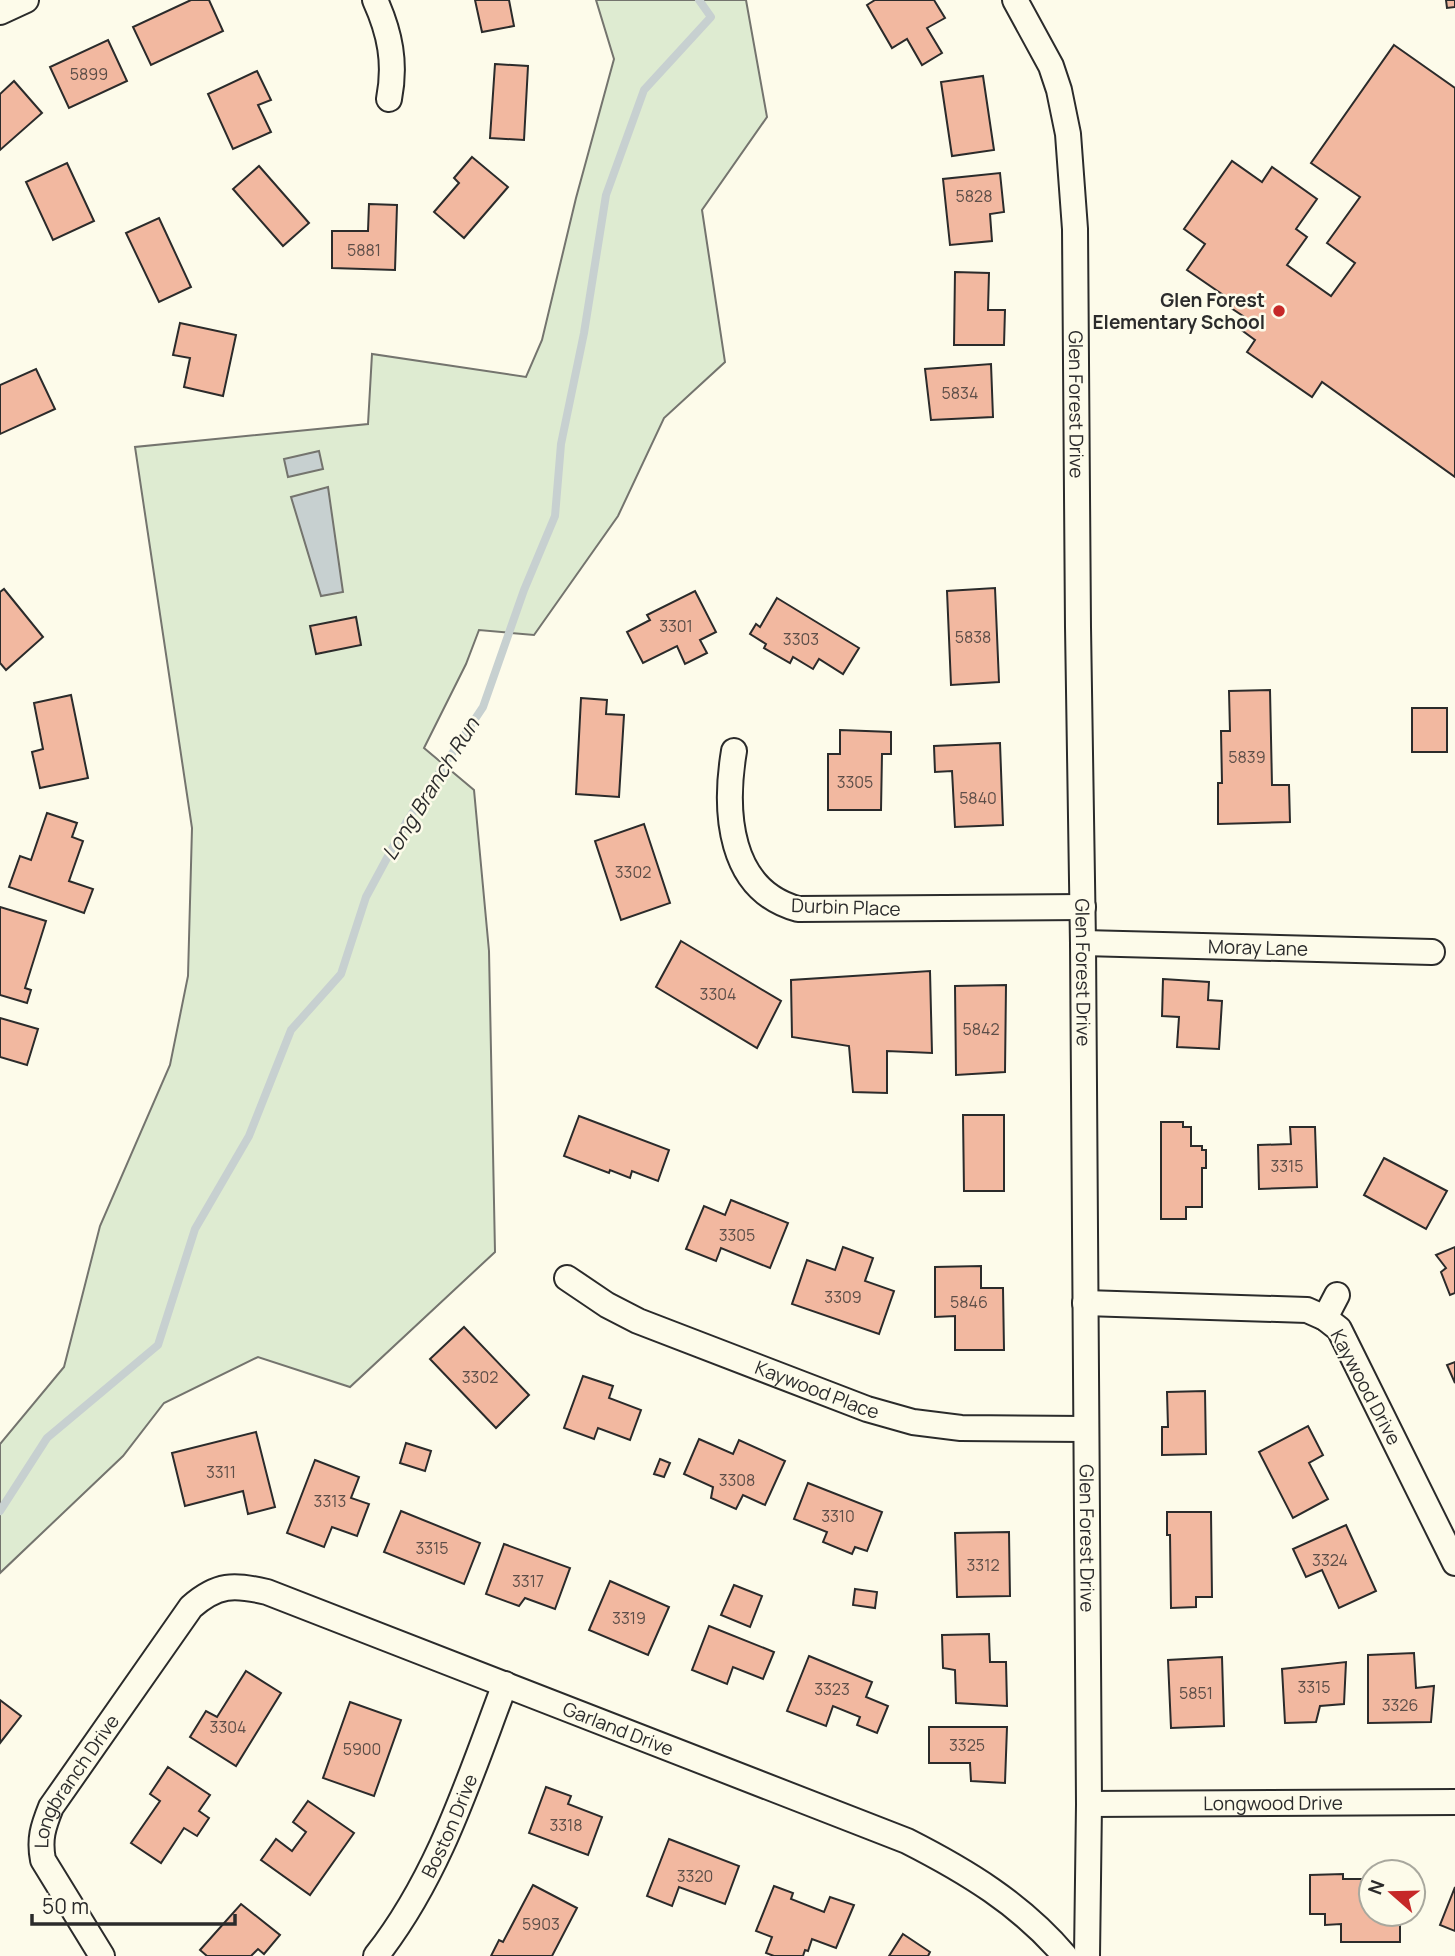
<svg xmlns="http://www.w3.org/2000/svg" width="1455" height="1956" viewBox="0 0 1455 1956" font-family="Manrope,sans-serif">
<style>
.green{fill:#deebd1;stroke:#74746e;stroke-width:2}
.water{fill:#c7d0d0;stroke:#74746e;stroke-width:2}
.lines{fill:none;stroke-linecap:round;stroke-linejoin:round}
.stream{stroke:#c7d0d0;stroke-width:8}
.building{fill:#f2b8a0;stroke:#2b2b2b;stroke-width:2}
.minor-casing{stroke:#2b2b2b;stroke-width:28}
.minor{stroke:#fdfbea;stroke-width:24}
.poi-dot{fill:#c62828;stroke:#fdfbea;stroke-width:2.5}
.labels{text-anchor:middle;stroke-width:5;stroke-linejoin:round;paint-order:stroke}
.number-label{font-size:16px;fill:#5d4e48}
.poi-label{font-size:19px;font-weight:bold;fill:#2b2b2b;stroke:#fdfbea;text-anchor:end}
.street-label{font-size:19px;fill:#2b2b2b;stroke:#fdfbea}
.water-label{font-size:21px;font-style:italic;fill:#2b2b2b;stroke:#fdfbea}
</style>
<rect width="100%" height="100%" fill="#fdfbea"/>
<!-- green -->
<polygon class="green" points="596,0 746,0 767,117 702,210 725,362 664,418 618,516 534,635 479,630 466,664 424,748 474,790 489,951 495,1252 350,1387 258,1357 164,1403 123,1456 0,1573 0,1444 64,1367 100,1226 170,1065 188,976 192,828 135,447 368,424 372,354 526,377 542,340 576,198 614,59"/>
<!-- water -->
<g class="water">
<polygon points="319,451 323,469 288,477 284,459"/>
<polygon points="328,487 343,592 321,596 291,497"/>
</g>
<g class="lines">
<!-- stream -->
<polyline class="stream" points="0,1511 47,1438 158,1345 195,1229 249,1136 291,1030 341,974 366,897 407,821 483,707 524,590 555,516 561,444 584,333 606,195 644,90 711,17 699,0"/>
</g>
<!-- building -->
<g class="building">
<polygon points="191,0 209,0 223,31 151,65 133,27"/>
<polygon points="475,0 509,0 514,26 482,32"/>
<polygon points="875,0 934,0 945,18 927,28 942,53 922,65 907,39 892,48 867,5"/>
<polygon points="1446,0 1455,0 1455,7 1447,8"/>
<polygon points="108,40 127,81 69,108 50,67"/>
<polygon points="1394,45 1455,88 1455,477 1322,382 1312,397 1247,352 1255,340 1236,326 1243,316 1225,304 1229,299 1187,270 1205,244 1184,229 1232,161 1262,182 1272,167 1317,199 1296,229 1307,237 1287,265 1331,296 1355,263 1327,243 1360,197 1311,163"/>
<polygon points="495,64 528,66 524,140 490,138"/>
<polygon points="257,71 271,100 258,105 271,132 233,149 208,94"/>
<polygon points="983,76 994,150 952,156 941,82"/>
<polygon points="14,81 42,113 0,150 0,94"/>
<polygon points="472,157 508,187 464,238 434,212 459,183 454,178"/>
<polygon points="67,163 94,221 53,240 26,182"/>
<polygon points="259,166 309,223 283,246 233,189"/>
<polygon points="1000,173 1004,212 990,214 992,241 950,245 943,179"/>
<polygon points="369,204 397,205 395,270 332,268 332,231 368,231"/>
<polygon points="159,218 191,287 159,302 126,233"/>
<polygon points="955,272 989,273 988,310 1005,310 1004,345 954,345"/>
<polygon points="180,323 236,335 223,396 184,387 190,358 173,355"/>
<polygon points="991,364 993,417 931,420 925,369"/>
<polygon points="36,369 55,409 0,434 0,385"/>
<polygon points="995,588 999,682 951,685 947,591"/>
<polygon points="4,589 43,637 6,670 0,663 0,592"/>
<polygon points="695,591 716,632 700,640 707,653 685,664 677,646 643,663 627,632 650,620 647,615"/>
<polygon points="777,598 859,648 843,674 819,659 813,669 793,657 790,663 764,648 766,644 750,634 756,624 760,627"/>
<polygon points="356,617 361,645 316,654 310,626"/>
<polygon points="1270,690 1272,785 1289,785 1290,822 1218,824 1218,783 1222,783 1221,731 1230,731 1229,691"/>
<polygon points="71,695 88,778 40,788 32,752 43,749 34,703"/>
<polygon points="581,698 607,700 606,714 624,715 619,797 576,794"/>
<rect x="1412" y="708" width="35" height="44"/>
<polygon points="840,730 891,732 891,754 882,754 881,810 828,810 828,754 840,754"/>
<polygon points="1000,743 1003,825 955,827 952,771 935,772 934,746"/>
<polygon points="47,813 77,823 72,837 83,841 69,881 93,889 84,913 9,887 20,856 31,860"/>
<polygon points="644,824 670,903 621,920 595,841"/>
<polygon points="0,907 46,921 25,988 31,990 27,1003 0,995"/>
<polygon points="681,941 781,1001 757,1048 656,987"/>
<polygon points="930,971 932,1053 887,1051 887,1093 853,1092 849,1046 792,1037 791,980"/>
<polygon points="1163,979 1209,982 1208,1000 1222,1001 1219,1049 1177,1047 1179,1017 1162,1016"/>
<polygon points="1006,985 1005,1072 956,1075 955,986"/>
<polygon points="0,1018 38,1029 27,1065 0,1057"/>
<polygon points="963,1115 1004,1115 1004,1191 964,1191"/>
<polygon points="579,1116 669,1150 658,1181 632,1171 630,1178 610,1170 609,1173 564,1156"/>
<polygon points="1161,1122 1183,1122 1183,1127 1191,1127 1191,1146 1202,1146 1202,1150 1206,1150 1206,1168 1202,1168 1202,1207 1186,1207 1186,1219 1161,1219"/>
<polygon points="1290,1127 1315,1127 1317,1187 1259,1189 1258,1145 1291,1144"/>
<polygon points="1384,1158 1447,1191 1426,1229 1364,1195"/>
<polygon points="731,1200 788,1223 770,1268 721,1248 716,1261 686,1249 704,1206 725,1215"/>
<polygon points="843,1247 873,1258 865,1281 894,1291 879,1334 792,1304 807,1260 835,1270"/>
<polygon points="1455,1247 1455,1293 1450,1295 1441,1272 1446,1268 1436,1255"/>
<polygon points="981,1266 981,1288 1003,1288 1004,1350 955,1350 955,1316 935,1317 935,1267"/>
<polygon points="464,1327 529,1395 496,1428 430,1359"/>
<polygon points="1455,1362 1455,1383 1447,1365"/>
<polygon points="583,1376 613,1386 609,1398 641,1410 630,1440 598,1428 594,1439 564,1428"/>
<polygon points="1205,1391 1206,1454 1162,1455 1162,1427 1168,1427 1167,1392"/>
<polygon points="1308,1426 1323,1455 1309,1463 1328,1499 1293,1518 1259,1452"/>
<polygon points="256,1432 275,1507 248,1514 243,1491 185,1506 172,1453"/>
<polygon points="699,1439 733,1454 739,1440 785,1461 765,1505 743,1495 736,1509 711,1498 713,1487 684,1474"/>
<polygon points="406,1443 431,1451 425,1471 400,1463"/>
<polygon points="660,1459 670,1463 664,1477 654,1474"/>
<polygon points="315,1460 359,1477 351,1498 369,1504 357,1536 332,1527 324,1547 287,1533"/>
<polygon points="808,1483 882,1512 867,1551 855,1547 852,1554 823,1542 827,1532 794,1519"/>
<polygon points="401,1511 480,1543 464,1584 384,1552"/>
<polygon points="1167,1512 1211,1512 1212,1597 1196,1597 1196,1607 1171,1608 1170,1535 1167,1535"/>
<polygon points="1346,1525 1376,1591 1339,1608 1322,1570 1306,1577 1293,1549"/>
<polygon points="1009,1532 1010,1596 957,1597 955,1533"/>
<polygon points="504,1544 570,1568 555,1609 525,1598 519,1606 486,1594"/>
<polygon points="610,1581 669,1607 648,1655 589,1630"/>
<polygon points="734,1585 762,1596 750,1627 721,1615"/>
<polygon points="855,1589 877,1592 875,1608 853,1605"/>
<polygon points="709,1626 774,1652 763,1679 733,1667 727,1684 692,1670"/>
<polygon points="989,1634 990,1662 1006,1662 1007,1706 956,1703 955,1670 943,1668 942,1635"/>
<polygon points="1414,1653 1416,1688 1434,1686 1431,1722 1368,1723 1368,1655"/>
<polygon points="809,1656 872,1682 866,1697 888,1706 877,1733 857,1725 860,1717 833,1706 826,1726 787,1711"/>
<polygon points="1222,1657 1224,1726 1171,1728 1168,1660"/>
<polygon points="1346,1662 1344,1704 1320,1706 1316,1722 1285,1723 1282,1669"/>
<polygon points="246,1671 281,1693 236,1766 190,1737 206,1711 217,1717"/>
<polygon points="0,1700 21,1716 0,1743"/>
<polygon points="350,1702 401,1720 374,1796 323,1778"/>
<polygon points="929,1727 1007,1727 1005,1783 971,1781 970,1763 929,1763"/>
<polygon points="168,1767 210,1795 199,1811 209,1818 197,1836 184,1828 161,1863 131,1843 160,1801 150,1794"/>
<polygon points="546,1787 571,1796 568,1804 602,1817 588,1855 529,1833"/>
<polygon points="308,1801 354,1833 310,1895 261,1860 276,1839 292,1851 306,1832 293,1822"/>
<polygon points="669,1839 739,1866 725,1904 679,1887 672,1906 647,1896"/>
<polygon points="1343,1874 1343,1879 1371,1879 1371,1914 1400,1914 1400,1942 1341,1942 1341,1924 1325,1925 1325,1914 1310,1914 1310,1875"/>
<polygon points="533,1885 577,1908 552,1956 491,1956 499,1940 503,1942"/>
<polygon points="774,1886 793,1893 791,1899 824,1912 830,1897 854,1905 836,1948 812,1939 808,1951 805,1950 803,1956 774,1956 766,1953 772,1937 756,1931"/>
<polygon points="1455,1887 1455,1931 1440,1925"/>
<polygon points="241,1904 280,1935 264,1954 258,1949 251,1956 207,1956 200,1950"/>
<polygon points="903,1934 930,1952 928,1956 889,1956"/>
</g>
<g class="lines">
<defs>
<g id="minor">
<path d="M 375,0 C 390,33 396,63 389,99"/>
<path id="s1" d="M 1015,0 L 1051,66 L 1059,90 L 1068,134 L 1075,229 L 1078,627 L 1083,943 L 1089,1804 L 1087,1956"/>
<polyline points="0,12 26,0"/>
<path d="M 734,751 C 724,811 728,890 798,909 L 1083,907"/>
<path id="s2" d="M 1083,943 L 1432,952"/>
<path id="s3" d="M 567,1278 L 607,1305 L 638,1321 L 867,1409 L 913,1422 L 961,1428 L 1085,1429"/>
<polyline points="1085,1303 1307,1310 1325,1318 1339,1329 1455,1563"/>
<polyline points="1325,1318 1337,1295"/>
<path id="s4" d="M 1089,1804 L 1455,1802"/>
<path id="s5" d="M 102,1956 L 43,1860 C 39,1839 43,1827 51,1807 L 191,1607 C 217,1584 234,1584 267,1592 L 907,1841 C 966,1871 1021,1904 1065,1956"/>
<path id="s6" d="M 376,1956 C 439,1876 469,1779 505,1684"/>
</g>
</defs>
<!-- minor casing -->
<use href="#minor" class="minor-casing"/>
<!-- minor -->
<use href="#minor" class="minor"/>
</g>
<!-- markers -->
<circle class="poi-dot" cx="1279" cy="311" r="7"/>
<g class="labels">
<!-- number labels -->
<g class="number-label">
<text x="89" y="80">5899</text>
<text x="974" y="202">5828</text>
<text x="364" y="256">5881</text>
<text x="960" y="399">5834</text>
<text x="676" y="632">3301</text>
<text x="973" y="643">5838</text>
<text x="801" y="645">3303</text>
<text x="1247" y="763">5839</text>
<text x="855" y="788">3305</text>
<text x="978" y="804">5840</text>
<text x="633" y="878">3302</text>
<text x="718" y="1000">3304</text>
<text x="981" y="1035">5842</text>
<text x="1287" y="1172">3315</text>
<text x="737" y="1241">3305</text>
<text x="843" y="1303">3309</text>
<text x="969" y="1308">5846</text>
<text x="480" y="1383">3302</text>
<text x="221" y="1478">3311</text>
<text x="737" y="1486">3308</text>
<text x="330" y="1507">3313</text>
<text x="838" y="1522">3310</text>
<text x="432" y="1554">3315</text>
<text x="1330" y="1566">3324</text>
<text x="983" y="1571">3312</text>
<text x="528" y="1587">3317</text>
<text x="629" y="1624">3319</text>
<text x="1314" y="1693">3315</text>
<text x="832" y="1695">3323</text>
<text x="1196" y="1699">5851</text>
<text x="1400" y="1711">3326</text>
<text x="228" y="1733">3304</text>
<text x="967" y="1751">3325</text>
<text x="362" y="1755">5900</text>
<text x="566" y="1831">3318</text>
<text x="695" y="1882">3320</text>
<text x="541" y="1930">5903</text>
</g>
<!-- poi labels -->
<g class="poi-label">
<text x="1265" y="307">Glen Forest<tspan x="1265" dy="22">Elementary School</tspan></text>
</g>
<!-- street labels -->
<g class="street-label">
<text dy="7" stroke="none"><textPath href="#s1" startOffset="416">Glen Forest Drive</textPath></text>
<text transform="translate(846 907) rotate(2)" y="7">Durbin Place</text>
<text dy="7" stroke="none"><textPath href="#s2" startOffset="175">Moray Lane</textPath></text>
<text dy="7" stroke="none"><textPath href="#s1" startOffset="984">Glen Forest Drive</textPath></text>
<text transform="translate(1366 1387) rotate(62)" y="7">Kaywood Drive</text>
<text dy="7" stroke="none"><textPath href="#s3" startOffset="275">Kaywood Place</textPath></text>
<text dy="7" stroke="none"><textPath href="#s1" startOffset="1550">Glen Forest Drive</textPath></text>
<text dy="7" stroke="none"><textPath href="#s5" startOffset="870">Garland Drive</textPath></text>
<text dy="7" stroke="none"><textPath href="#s5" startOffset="201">Longbranch Drive</textPath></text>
<text dy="7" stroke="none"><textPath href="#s4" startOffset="184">Longwood Drive</textPath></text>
<text dy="7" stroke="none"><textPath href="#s6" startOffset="150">Boston Drive</textPath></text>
</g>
<!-- water labels -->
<g class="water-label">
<text transform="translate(431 789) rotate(-58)" y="7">Long Branch Run</text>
</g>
</g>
<!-- north arrow -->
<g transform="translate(1392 1893) rotate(290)"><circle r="33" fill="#fdfbea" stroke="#a9a89e" stroke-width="2"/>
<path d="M0-5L12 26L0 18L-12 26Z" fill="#c62828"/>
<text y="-10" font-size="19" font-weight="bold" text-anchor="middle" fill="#2b2b2b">N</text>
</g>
<!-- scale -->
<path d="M32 1914v10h203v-10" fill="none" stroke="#2b2b2b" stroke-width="3.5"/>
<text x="42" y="1914" font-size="21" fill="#2b2b2b" stroke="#fdfbea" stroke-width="5" paint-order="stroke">50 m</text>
</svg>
